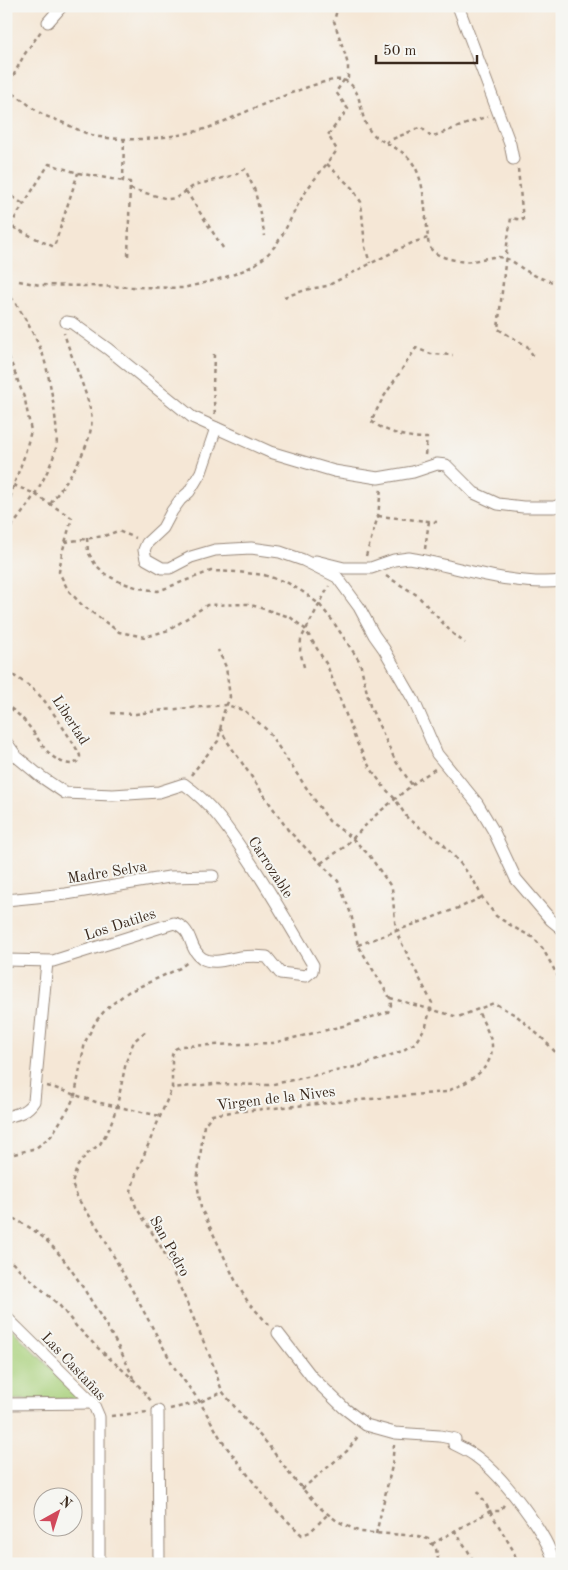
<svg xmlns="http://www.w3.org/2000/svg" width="568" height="1570" viewBox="0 0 568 1570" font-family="'Old Standard TT',serif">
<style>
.green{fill:#a8d07a;stroke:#727d4c}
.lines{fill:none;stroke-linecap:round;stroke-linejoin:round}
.street-casing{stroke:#98887a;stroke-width:13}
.path{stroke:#98887a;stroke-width:2.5;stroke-dasharray:4 4;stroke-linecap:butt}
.street{stroke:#fff;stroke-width:11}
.labels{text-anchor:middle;stroke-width:4;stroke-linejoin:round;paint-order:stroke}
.street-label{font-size:15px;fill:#3b2a1e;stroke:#f6f6f2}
</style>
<rect width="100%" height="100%" fill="#f6f6f2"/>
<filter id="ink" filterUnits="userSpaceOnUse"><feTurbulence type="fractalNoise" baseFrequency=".02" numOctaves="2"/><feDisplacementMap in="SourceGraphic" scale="10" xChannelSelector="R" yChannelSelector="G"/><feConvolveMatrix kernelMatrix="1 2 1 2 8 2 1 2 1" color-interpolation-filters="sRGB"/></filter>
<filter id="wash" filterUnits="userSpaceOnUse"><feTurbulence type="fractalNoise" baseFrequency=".0096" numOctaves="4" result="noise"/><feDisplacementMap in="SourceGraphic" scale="20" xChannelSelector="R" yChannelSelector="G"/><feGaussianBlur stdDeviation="1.12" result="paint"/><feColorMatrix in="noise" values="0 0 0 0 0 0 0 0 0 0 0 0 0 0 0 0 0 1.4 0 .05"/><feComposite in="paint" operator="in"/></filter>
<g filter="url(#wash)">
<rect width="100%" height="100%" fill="#f5e7d6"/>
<!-- green -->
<polygon class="green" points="6,1323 81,1399 6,1400"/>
</g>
<g filter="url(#ink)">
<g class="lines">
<defs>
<g id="street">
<polyline points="458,6 498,112 510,144 513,159"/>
<polyline points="48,22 62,6"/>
<polyline points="66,322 72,323 108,349 192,417 270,452 334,471 378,478 413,472 437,464 446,465 474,493 498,504 523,507 554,507 562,504"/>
<polyline points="216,428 201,472 189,492 180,500 172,511 163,528 147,543 144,550 146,559 162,568 170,568 191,557 215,550 251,548 280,552 303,560 337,577 359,607 374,635 384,649 414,701 437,754 477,803 493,830 516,879 551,920 562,929"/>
<path d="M 316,561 L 344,568 L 371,568 L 394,560 L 409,558 C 457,566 513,587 562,581"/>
<path d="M 6,742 L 17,757 L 40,776 L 65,793 L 113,795 L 159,792 L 184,784 C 214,805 233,836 253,866 C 274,898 293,931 313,965 L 312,971 L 306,976 L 280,973 L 267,957 C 258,956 249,956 240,957 C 228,959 212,965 202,958 C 187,948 195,930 174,923 L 53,961 L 6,960"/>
<polyline points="6,900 66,894 169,877 213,876"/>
<path d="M 6,1117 C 18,1114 27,1112 34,1101 L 47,962"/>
<polyline points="6,1317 93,1403 99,1417 99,1564"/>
<path d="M 278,1333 L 312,1377 L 344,1408 L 366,1425 L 395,1433 L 440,1436 L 455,1439 L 454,1444 C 462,1448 471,1452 478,1458 C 501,1475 550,1536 554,1564"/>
<polyline points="6,1404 93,1403"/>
<polyline points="158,1411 159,1564"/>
</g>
</defs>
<!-- street casing -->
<use href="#street" class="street-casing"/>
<!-- path -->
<g class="path">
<path d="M 6,90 C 21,96 30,108 44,115 C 49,118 56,119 61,122 C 74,127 86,135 100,137 C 133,142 176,138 208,128 C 230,120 330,71 346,81 C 364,91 358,116 370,131 C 381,144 402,147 412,162 C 425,181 424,206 427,227 C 428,234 427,244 431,249 C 437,257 451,259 459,261 C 474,264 489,254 504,258 C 510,259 518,265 523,269 C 535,276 548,282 562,284"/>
<polyline points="6,90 24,55 41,31"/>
<polyline points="124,138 123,181 130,182 128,258"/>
<polyline points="386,143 388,141 421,127 431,137 488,116"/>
<polyline points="327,164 352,188 361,202 365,247 370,263"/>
<polyline points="518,169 523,220 511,218 507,245 498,329 527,346 532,354 529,359"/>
<polyline points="130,189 168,199 176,198 195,185 235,175 245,169 255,191 265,236"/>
<polyline points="186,191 225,251"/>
<polyline points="6,192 23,204"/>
<polyline points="6,224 54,247 78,173"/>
<polyline points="10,226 49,164 78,173 123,181"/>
<path d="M 19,281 L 40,285 L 183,288 C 204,283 233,277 252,266 C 283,248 287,220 305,193 C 314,178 327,165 337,150 L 328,135 L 348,109 L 336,92 L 344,80 L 348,78 L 348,65 L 345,54 L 334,21 L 338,6"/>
<path d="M 6,291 C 18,304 34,334 41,350 C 48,365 60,433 56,448 C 49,476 25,512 6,533"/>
<polyline points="284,297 309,289 327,286 395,251 414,242 428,238"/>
<polyline points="6,349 25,400 31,431 24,457 14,484 6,515"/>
<polyline points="214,354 213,387 215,415"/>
<path d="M 425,455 L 427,438 C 408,438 387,433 371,421 L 383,398 L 416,348 L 431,354 L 453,355"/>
<polyline points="6,482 33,493 72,518 62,553 59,572 68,590 82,605 119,632 145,637 169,630 207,605 248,604 290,617 305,629 327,665 356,741 369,766 383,786 395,799 408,819 443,844 460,863 474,881 482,897 496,916 515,928 534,938 543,949 562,984"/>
<path d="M 51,503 C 67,480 96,443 91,413 C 85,386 72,360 64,333"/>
<polyline points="378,516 437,522"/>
<polyline points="87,538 88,552 95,564 105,574 120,582 139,588 158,591 211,571 237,572 264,575 288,583 303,592 319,604 332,620 360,662 370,706 395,760 412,785"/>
<polyline points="65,542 104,536 118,531 136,538"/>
<polyline points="425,549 429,521"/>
<polyline points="366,556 378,516 381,488"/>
<polyline points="386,576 417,595 453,634 465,643"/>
<polyline points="304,667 300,651 301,639 329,586"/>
<path d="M 6,671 C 19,679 31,686 41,697 C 46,701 80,752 80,756 C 80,760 77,762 73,764 C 49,764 40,739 27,724 C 21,716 13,710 6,705"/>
<polyline points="111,713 136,714 164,710 227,705 245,711 267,730 329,821 352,838 369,855 392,888 396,932 432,1003 426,1026 415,1043 402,1051 364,1065 269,1085 214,1084 172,1088"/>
<polyline points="220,728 227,741 288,830 338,881 351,914 358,945 390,998 391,1005 388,1012 343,1026 273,1043 181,1046 175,1049 172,1055 172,1088 136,1174 131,1191 136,1207 163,1250 184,1296 211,1359 222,1391 246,1421 266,1442 292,1477 319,1507 337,1521 360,1532 418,1536 428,1539 436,1549 439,1564"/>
<polyline points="191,775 218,741 223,714 230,697 226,667 218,650"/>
<polyline points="321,863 343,848 377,814 417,781 435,769"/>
<polyline points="358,945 461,907 482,897"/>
<polyline points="390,998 458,1017 494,1003 517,1016 543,1039 562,1059"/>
<polyline points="145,1032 134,1041 126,1062 117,1106 109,1129 100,1144 86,1155 77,1167 72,1184 78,1199 100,1231 174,1367 200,1402 222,1441 271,1505 302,1535 310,1532 328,1514"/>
<polyline points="47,1086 55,1088 96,1102 160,1116"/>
<polyline points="14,1154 36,1148 51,1136 69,1108 75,1095 85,1042 96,1021 107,1008 128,992 180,968 189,961"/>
<path d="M 6,1215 C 21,1222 36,1230 48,1242 C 67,1261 81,1284 95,1307 C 109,1330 123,1353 133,1378"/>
<polyline points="6,1257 60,1306 76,1326 98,1348 134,1380 152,1402"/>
<path d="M 269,1325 L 248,1302 L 237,1284 L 201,1208 L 197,1182 L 204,1125 L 212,1115 L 231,1112 L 446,1092 C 465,1083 493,1072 492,1045 C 491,1036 481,1018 477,1009"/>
<polyline points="170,1409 200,1402 222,1392"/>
<polyline points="111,1416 148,1412"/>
<polyline points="302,1489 347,1451 359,1435"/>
<polyline points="478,1491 513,1550 518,1564"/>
<polyline points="454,1530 467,1549 475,1564"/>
<polyline points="376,1534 392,1466 394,1445"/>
<polyline points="432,1544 490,1511 500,1511 505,1503"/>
</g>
<!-- street -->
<use href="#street" class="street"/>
</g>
</g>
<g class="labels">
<!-- street labels -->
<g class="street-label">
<text transform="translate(71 720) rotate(57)" y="5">Libertad</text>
<text transform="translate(271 867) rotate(57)" y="5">Carrozable</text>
<text transform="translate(107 872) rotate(-9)" y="5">Madre Selva</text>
<text transform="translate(120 924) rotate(-18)" y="5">Los Datiles</text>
<text transform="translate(276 1098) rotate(-7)" y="5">Virgen de la Nives</text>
<text transform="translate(170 1246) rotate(61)" y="5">San Pedro</text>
<text transform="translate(74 1366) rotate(47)" y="5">Las Castañas</text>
</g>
</g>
<!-- margin -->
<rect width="568" height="1570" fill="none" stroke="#f6f6f2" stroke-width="25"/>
<!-- north arrow -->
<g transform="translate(58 1512) rotate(39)"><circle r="24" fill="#f6f6f2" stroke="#aba49d"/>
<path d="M0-4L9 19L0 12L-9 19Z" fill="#d1495b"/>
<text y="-8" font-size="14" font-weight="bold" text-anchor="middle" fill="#3b2a1e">N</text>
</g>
<!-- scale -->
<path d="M376 55v8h101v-8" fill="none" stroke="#3b2a1e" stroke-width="2.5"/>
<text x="383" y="55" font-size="15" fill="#3b2a1e" stroke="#f6f6f2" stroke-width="4" paint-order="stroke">50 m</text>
</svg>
